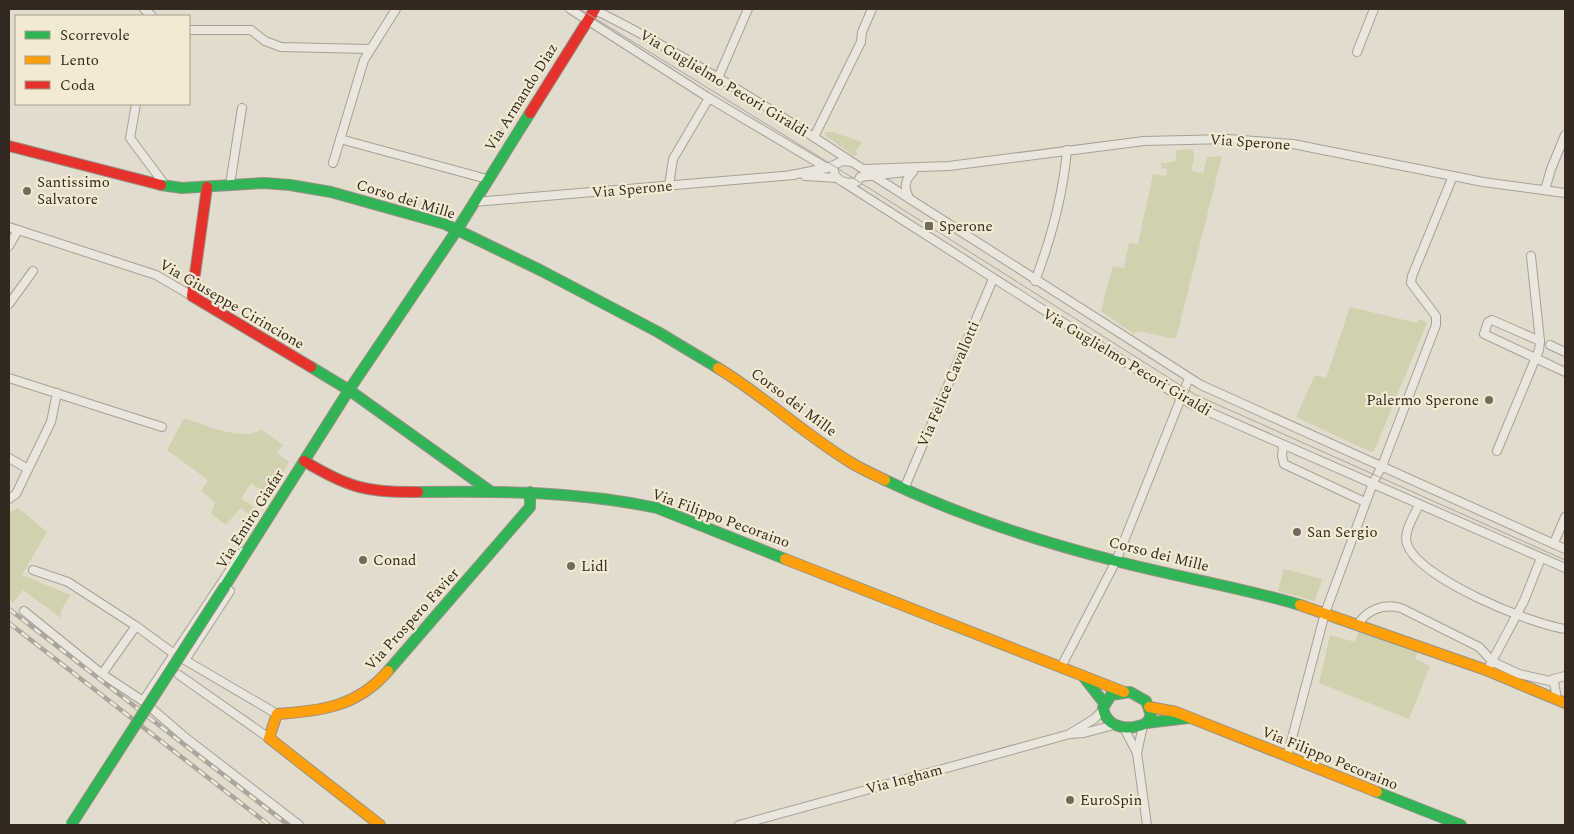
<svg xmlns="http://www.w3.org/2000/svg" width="1574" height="834" viewBox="0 0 1574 834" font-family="Spectral,serif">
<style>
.green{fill:#d1d1b0}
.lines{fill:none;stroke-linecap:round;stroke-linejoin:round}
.street-casing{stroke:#a7a195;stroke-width:10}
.fast-casing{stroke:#979086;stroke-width:12}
.slow-casing{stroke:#979086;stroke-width:12}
.jam-casing{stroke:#979086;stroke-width:12}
.street{stroke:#eae6dd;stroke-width:8}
.fast{stroke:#30b455;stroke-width:10}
.slow{stroke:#ff9f0a;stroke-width:10}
.jam{stroke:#e5322d;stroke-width:10}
.tram{stroke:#aaa69e;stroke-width:1}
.rail-casing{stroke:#aaa69e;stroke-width:4.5}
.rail{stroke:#f3ead3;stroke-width:2.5;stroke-dasharray:8;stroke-linecap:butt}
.fast-bridge-casing{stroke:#979086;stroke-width:12;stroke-linecap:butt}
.fast-bridge{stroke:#30b455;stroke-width:10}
.poi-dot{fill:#72685c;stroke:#f3ead3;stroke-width:2}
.labels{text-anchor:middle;stroke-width:4.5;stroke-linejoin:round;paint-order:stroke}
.street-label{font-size:15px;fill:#35291f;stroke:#f3ead3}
.poi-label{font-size:15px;fill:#35291f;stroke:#f3ead3;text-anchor:start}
</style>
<rect width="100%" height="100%" fill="#e2dccd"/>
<!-- green -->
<g class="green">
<polygon points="824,132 833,132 862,142 856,151 858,154 854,156 826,136"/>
<polygon points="1193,149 1194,159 1191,171 1203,173 1207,157 1222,156 1178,331 1175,339 1138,331 1134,334 1101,311 1113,266 1124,268 1129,243 1138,244 1153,174 1166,176 1167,169 1161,168 1161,163 1175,162 1177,150"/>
<polygon points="1350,307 1417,323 1419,319 1427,323 1374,451 1371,452 1296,417 1315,375 1326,378"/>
<path d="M 184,418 C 203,424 245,443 261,429 L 283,445 L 277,453 L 289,462 L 269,495 L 251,483 L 241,499 L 256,508 L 251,515 L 240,508 L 226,525 L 211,514 L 215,502 L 201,491 L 208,480 L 167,450 Z"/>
<polygon points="18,508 47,532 22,575 71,595 61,610 61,618 23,590 13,603 9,599 9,512"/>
<polygon points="1284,569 1322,579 1315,601 1278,591"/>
<polygon points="1359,629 1418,651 1415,659 1430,666 1409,719 1319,683 1330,635 1355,642"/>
</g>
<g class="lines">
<defs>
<g id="street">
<polyline points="144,9 152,16"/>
<polyline points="570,9 709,98 827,168"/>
<path d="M 593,9 C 682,53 767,106 849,160"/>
<polyline points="189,30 251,30 265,41 281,47 370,49"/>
<polyline points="1357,52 1374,9"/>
<polyline points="718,78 748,9"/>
<polyline points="136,104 130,138 165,185"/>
<polyline points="814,137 861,42 862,32 872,9"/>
<polyline points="340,139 487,179"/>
<polyline points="333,163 364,60 396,9"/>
<path d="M 834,166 C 832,180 846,186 858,181 L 860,177 L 906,172"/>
<polyline points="864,169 949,166 1144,141 1228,139 1293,144 1483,182 1565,193"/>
<polyline points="791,175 827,168 843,161 852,162 1201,385 1565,549"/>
<polyline points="805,176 837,178"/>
<polyline points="843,182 1191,404 1565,568"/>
<polyline points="230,184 242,108"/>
<polyline points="669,186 673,159 709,98"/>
<polyline points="1545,190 1551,169 1565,135"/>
<path d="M 909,198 C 904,187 904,181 913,172"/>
<polyline points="474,202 794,175"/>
<polyline points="9,227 156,275 192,296"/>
<polyline points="9,246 18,230"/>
<path d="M 1035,281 C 1051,239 1063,195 1067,150"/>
<polyline points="9,304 33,271"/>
<polyline points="1540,341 1492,320 1488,322 1484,334 1565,372"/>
<polyline points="1550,345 1565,352"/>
<polyline points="9,378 162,427"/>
<polyline points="1283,446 1282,456 1284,464 1365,502"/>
<polyline points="1497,451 1539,350 1540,341 1531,256"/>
<polyline points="9,458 28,469"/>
<polyline points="904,489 993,279"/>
<polyline points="9,499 16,494 51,422 57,393"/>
<path d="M 1419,505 C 1414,516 1403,532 1407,544 C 1419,579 1531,624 1565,629"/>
<polyline points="1554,543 1565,517"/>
<polyline points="33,570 68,582 136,626 102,674 143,701 186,738 299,825"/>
<polyline points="24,611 102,674"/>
<polyline points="136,626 173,653 277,714"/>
<path d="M 1357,626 C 1366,610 1383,603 1401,608 L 1479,647 L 1493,662 L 1519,674 L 1554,682 L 1557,699"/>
<polyline points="185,660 230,591"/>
<polyline points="1490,665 1524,601 1541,558"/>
<polyline points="1061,667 1116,561 1189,378"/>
<polyline points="179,675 269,738"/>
<polyline points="1554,682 1553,679 1565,676"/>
<polyline points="143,701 242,552"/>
<polyline points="1143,726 1137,753 1147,825"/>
<polyline points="1125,730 1137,753"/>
<polyline points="1071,733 1094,719 1103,710"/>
<polyline points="1287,757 1325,613 1373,483 1382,466 1436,325 1436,316 1411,283 1412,276 1453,176"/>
<polyline points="739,825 1070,734 1084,733 1114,725"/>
</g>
<g id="fast">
<polyline points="161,185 182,188 264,183 290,185 331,192 445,224 540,270 658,332 718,368"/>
<polyline points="311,367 349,390 490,491"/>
<path d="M 885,480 C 958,515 1037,541 1116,561 C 1177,577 1240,587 1300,605"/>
<path d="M 418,492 C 499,491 577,491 657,508 L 785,559"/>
<polyline points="225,586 349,390 457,230 530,113"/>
<polyline points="388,671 530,507 530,492"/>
<polyline points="1083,676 1104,703"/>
<path d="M 1130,692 L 1146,701 L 1151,715 L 1147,723 C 1129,731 1107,729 1103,708 L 1111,695 Z"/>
<polyline points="1146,723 1188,718"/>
<polyline points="1377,792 1461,825"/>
</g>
<g id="slow">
<path d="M 718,368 C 764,396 804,434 850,462 C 861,469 873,474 885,480"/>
<polyline points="785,559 1124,692"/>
<polyline points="1300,605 1486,670 1565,703"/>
<polyline points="1149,707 1176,712 1377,792"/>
<path d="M 380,825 L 269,738 L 277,714 C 321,711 357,707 388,671"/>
</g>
<g id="jam">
<polyline points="530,113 595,9"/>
<polyline points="9,146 161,185"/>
<polyline points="207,187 192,296 311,367"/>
<path d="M 304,461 C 347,487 367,493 418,492"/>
</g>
</defs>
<!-- street casing -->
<use href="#street" class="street-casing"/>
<!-- fast casing -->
<use href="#fast" class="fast-casing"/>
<!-- slow casing -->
<use href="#slow" class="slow-casing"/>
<!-- jam casing -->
<use href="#jam" class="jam-casing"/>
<!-- street -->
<use href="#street" class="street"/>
<!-- fast -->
<use href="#fast" class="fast"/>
<!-- slow -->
<use href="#slow" class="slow"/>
<!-- jam -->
<use href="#jam" class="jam"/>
<!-- tram -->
<polyline class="tram" points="580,9 834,166 1196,395 1565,560"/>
<defs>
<g id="rail">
<polyline points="9,609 288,825"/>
<polyline points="9,623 269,825"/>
</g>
</defs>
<!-- rail casing -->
<use href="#rail" class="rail-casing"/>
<!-- rail -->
<use href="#rail" class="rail"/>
<defs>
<polyline id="fast-bridge" points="71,825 225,586"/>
</defs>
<!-- fast-bridge casing -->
<use href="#fast-bridge" class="fast-bridge-casing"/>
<!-- fast-bridge -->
<use href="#fast-bridge" class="fast-bridge"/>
</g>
<!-- markers -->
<g class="poi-dot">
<circle cx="27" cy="191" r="5"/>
<rect x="924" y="221" width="10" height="10" rx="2.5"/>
<circle cx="1489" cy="400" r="5"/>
<circle cx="1297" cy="532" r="5"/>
<circle cx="363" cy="560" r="5"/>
<circle cx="571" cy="566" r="5"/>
<circle cx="1070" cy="800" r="5"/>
</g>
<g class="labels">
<!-- street labels -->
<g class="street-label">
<text transform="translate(724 83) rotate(31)" y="5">Via Guglielmo Pecori Giraldi</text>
<text transform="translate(521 97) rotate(-58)" y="5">Via Armando Diaz</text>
<text transform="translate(1250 142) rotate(4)" y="5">Via Sperone</text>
<text transform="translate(632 189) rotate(-5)" y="5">Via Sperone</text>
<text transform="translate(406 199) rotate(17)" y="5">Corso dei Mille</text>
<text transform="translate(232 304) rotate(30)" y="5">Via Giuseppe Cirincione</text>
<text transform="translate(1127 362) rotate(31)" y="5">Via Guglielmo Pecori Giraldi</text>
<text transform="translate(948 384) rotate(-67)" y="5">Via Felice Cavallotti</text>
<text transform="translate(794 402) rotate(37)" y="5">Corso dei Mille</text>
<text transform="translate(721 518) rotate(20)" y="5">Via Filippo Pecoraino</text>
<text transform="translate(250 519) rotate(-58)" y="5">Via Emiro Giafar</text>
<text transform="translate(1159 554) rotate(14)" y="5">Corso dei Mille</text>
<text transform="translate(412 619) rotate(-48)" y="5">Via Prospero Favier</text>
<text transform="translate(1330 758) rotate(22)" y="5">Via Filippo Pecoraino</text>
<text transform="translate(904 779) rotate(-15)" y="5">Via Ingham</text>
</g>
<!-- poi labels -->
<g class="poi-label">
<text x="37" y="187">Santissimo<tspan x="37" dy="17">Salvatore</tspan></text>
<text x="939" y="231">Sperone</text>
<text x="1479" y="405" text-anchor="end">Palermo Sperone</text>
<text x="1307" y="537">San Sergio</text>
<text x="373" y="565">Conad</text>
<text x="581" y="571">Lidl</text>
<text x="1080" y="805">EuroSpin</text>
</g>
</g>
<!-- border -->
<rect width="1574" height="834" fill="none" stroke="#35291f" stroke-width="20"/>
<!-- legend -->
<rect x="15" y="15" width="175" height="90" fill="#f3ead3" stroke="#a79d8b"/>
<rect x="25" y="31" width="25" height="8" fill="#30b455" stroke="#a79d8b"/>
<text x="60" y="40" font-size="15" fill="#35291f">Scorrevole</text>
<rect x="25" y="56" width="25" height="8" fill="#ff9f0a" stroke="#a79d8b"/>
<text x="60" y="65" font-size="15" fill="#35291f">Lento</text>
<rect x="25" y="81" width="25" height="8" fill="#e5322d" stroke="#a79d8b"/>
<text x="60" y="90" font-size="15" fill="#35291f">Coda</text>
</svg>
